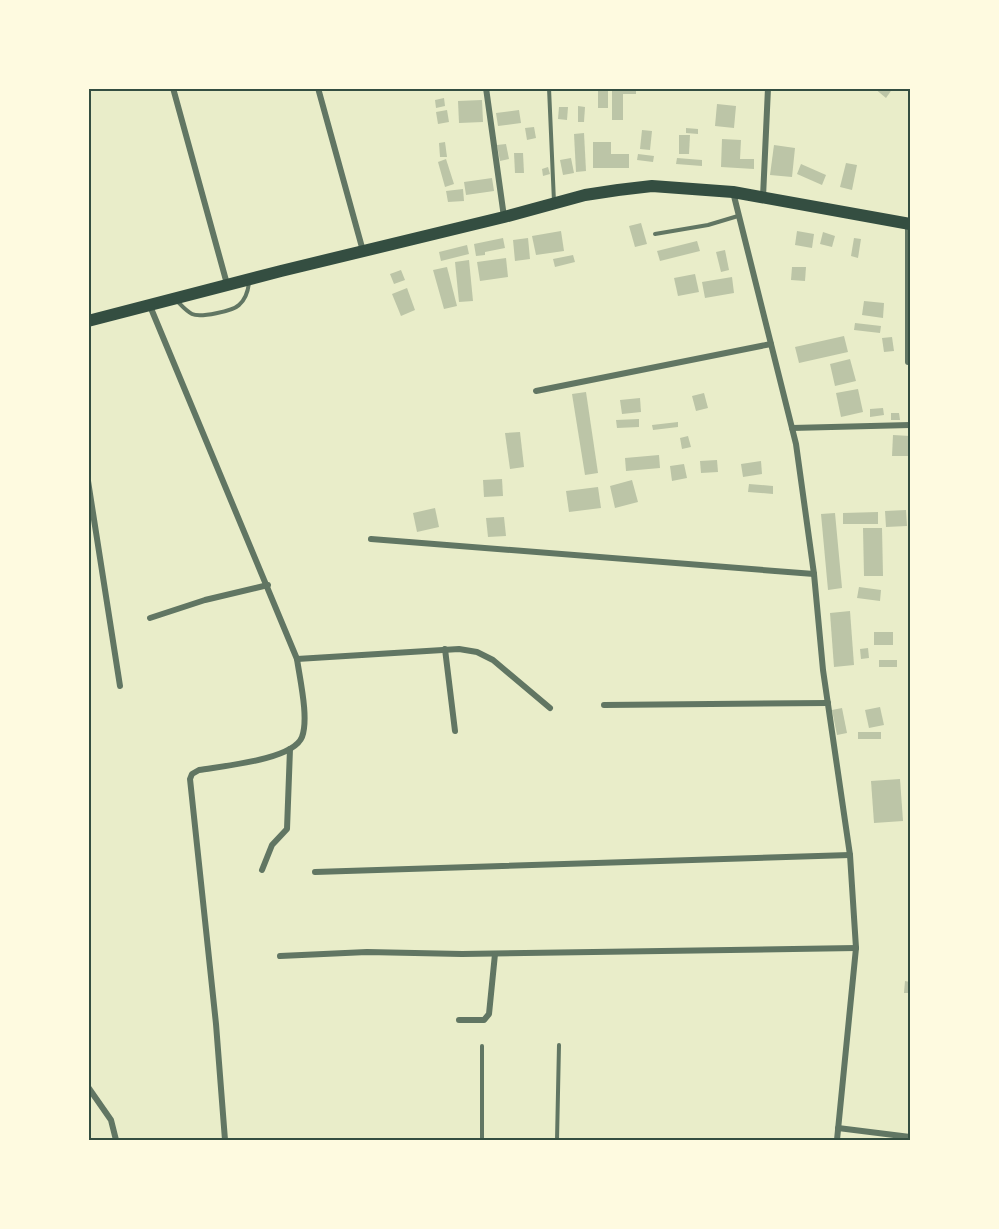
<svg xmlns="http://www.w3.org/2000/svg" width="999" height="1229" viewBox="0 0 999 1229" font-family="Montserrat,sans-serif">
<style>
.building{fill:#bcc5a7}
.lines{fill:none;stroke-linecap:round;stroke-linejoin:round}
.service{stroke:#617663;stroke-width:4}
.minor{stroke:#617663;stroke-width:6}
.trunk{stroke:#344e41;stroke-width:12}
.neatline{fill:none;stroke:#344e41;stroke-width:2}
</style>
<rect width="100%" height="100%" fill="#e9edc9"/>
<!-- building -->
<g class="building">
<polygon points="612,88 636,88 636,94 623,94 623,120 612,120"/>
<polygon points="874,88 893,88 886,98"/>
<rect x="598" y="90" width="10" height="18"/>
<polygon points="444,98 445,106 436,108 435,100"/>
<polygon points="482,100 483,122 459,123 458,101"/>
<polygon points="717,104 736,106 734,128 715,126"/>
<polygon points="578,106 585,107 584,122 578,122"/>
<polygon points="559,107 568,107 567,120 558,119"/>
<polygon points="447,110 449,122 438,124 436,112"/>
<polygon points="519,110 521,123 498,126 496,113"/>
<polygon points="534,127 536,138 527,140 525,128"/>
<polygon points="686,128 698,129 698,134 686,133"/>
<polygon points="642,130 652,131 650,150 640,149"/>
<polygon points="584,133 586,171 576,172 574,134"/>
<polygon points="679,135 690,135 689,154 679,154"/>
<polygon points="722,139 741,140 740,159 754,159 754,169 721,167"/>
<polygon points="445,142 447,157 440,157 439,143"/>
<polygon points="593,142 611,142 611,154 629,154 629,168 593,168"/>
<polygon points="506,144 509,159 500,161 497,145"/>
<polygon points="774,145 795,148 792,177 770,175"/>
<polygon points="514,153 523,153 524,173 515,173"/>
<polygon points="638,154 654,156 653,162 637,160"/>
<polygon points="571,158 574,173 563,175 560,160"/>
<polygon points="677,158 702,160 702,166 676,164"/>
<polygon points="446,159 454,184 445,187 438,162"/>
<polygon points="846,163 857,165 852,190 840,187"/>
<polygon points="801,164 826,175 822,185 797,174"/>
<polygon points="548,167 550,174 543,176 542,169"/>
<polygon points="492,178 494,191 466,195 464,182"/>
<polygon points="463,189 464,201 448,202 446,191"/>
<polygon points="641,223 647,244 635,247 629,226"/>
<polygon points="561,231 564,251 536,255 532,236"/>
<polygon points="797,231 814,234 812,248 795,245"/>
<polygon points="823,232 835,236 832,247 820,244"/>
<polygon points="503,238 505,248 485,252 485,255 476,256 474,244"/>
<polygon points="528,238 530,259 515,261 513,240"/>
<polygon points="854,238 861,239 858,258 851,256"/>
<polygon points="697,241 700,251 660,261 657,251"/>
<polygon points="467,245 469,254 441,261 439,252"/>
<polygon points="725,250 729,270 721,272 716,252"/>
<polygon points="573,255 575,262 555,267 553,259"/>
<polygon points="506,258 508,277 480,281 477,262"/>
<polygon points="469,260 473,301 459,302 455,262"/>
<polygon points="447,267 457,306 444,309 433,270"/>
<polygon points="792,267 806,267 805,281 791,280"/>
<polygon points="401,270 405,280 394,284 390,274"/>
<polygon points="695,274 699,292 678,296 674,278"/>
<polygon points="732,277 734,293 705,298 702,282"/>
<polygon points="407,288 415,310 401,316 392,294"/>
<polygon points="864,301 884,303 883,318 862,315"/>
<polygon points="855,323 881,326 880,333 854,330"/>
<polygon points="844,336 848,352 799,363 795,347"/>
<polygon points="892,337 894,351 884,352 882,338"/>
<polygon points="850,359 856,381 835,386 830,364"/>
<polygon points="858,389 863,412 841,417 836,393"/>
<polygon points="586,392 598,473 585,475 572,394"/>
<polygon points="704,393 708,408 696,411 692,396"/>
<polygon points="640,398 641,412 622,414 620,400"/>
<polygon points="883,408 884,415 870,417 870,409"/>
<polygon points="891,413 899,413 900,420 891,420"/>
<polygon points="639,419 639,427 617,428 616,420"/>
<polygon points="678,422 678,427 653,430 652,425"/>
<polygon points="520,432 524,467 510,469 505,433"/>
<polygon points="893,435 910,436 910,456 892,456"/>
<polygon points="688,436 691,447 682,449 680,438"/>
<polygon points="659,455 660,468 626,471 625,458"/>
<polygon points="717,460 718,472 701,473 700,461"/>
<polygon points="761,461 762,474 743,477 741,464"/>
<polygon points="684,464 687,478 672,481 670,466"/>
<polygon points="502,479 503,496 484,497 483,480"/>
<polygon points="632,480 638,502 615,508 610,486"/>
<polygon points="749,484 773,486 773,494 748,492"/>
<polygon points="598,487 601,508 569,512 566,491"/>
<polygon points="435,508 439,527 417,532 413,513"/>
<polygon points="906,510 907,526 886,527 885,511"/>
<polygon points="878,512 878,524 843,524 843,513"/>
<polygon points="835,513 842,588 828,590 821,514"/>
<polygon points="504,517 506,536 488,537 486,518"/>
<polygon points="863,528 882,528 883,576 864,576"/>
<polygon points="859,587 881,590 880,601 857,598"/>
<polygon points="850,611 854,665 834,667 830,613"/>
<rect x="874" y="632" width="19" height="13"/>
<polygon points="868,648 869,658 861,659 860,649"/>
<rect x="879" y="660" width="18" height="7"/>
<polygon points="880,707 884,725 869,728 865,710"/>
<polygon points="842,708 847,733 837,735 832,710"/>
<rect x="858" y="732" width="23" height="7"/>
<polygon points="900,779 903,821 874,823 871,781"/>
<polygon points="905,981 910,982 910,993 904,993"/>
</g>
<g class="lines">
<!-- service -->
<g class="service">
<polyline points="549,88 554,202"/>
<polyline points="655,234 708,225 738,216"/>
<path d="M 177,301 C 181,305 186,311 192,314 C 200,318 233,311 239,305 C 246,299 248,291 249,283"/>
<polyline points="482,1046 482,1140"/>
<polyline points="557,1140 559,1045"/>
</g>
<!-- minor -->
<g class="minor">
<polyline points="173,88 227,284"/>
<polyline points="318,88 363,251"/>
<polyline points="486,88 504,217"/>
<polyline points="733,192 796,444 814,574 823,670 850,855 856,948 837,1140"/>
<polyline points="763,197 768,88"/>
<polyline points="908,224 908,362"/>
<path d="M 150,306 L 297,659 C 300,680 309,718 302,737 C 293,760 222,766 199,770 L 192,774 L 190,779 L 216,1024 L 225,1140"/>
<polyline points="536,391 771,344"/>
<polyline points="792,428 910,425"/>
<polyline points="88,481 120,686"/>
<polyline points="371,539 814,574"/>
<polyline points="150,618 205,600 268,585"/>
<polyline points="445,649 455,731"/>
<polyline points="297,659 459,649 477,652 493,660 550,708"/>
<polyline points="604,705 828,703"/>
<polyline points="262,870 272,845 287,829 290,749"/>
<polyline points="315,872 850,855"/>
<polyline points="280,956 367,952 462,954 856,948"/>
<polyline points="459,1020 484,1020 489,1014 495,954"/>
<polyline points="88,1087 111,1120 116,1140"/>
<polyline points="838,1128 910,1137"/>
</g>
<!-- trunk -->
<polyline class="trunk" points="88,321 281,271 504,217 585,195 618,190 652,186 733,192 910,224"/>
</g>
<!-- border -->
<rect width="999" height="1229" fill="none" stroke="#fefae0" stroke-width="180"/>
<rect x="90" y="90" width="819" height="1049" class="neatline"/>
</svg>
